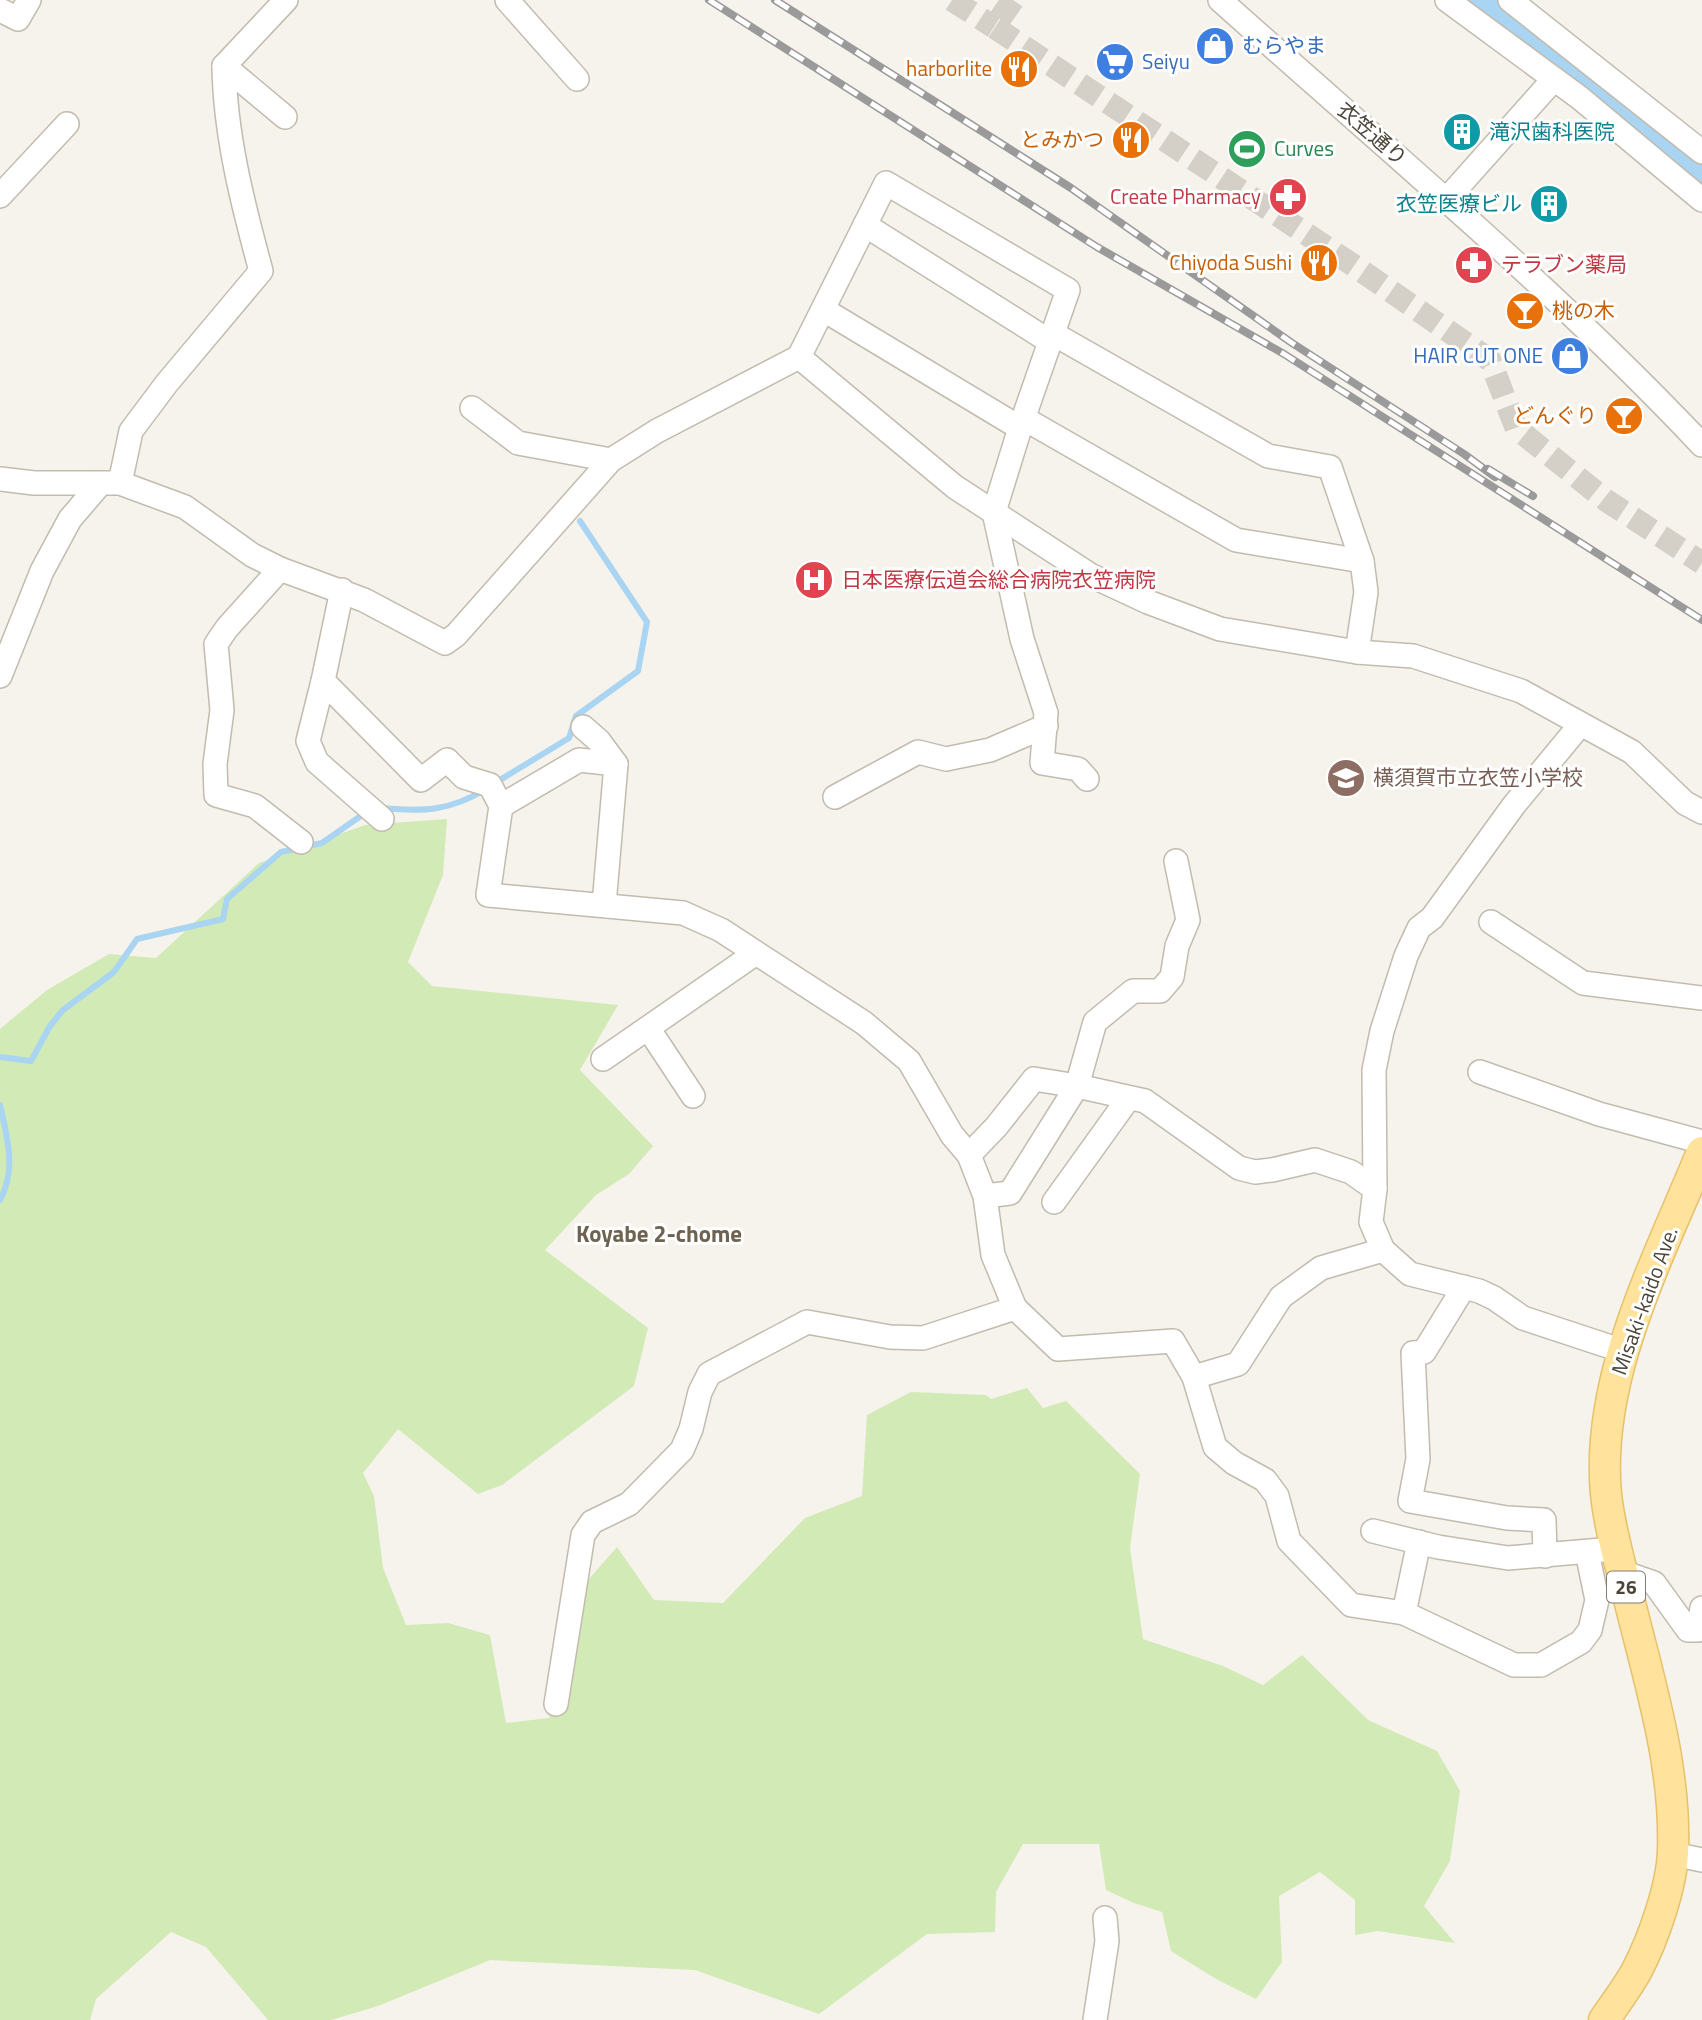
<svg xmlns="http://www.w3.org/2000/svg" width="1702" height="2020" viewBox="0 0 1702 2020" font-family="'Titillium Web','Noto Sans JP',sans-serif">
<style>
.green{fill:#d2eab5}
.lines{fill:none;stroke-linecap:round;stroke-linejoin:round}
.stream{stroke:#a9d4f2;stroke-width:6}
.river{stroke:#a9d4f2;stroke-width:35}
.minor-tunnel{stroke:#d4d0c8;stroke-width:23;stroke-dasharray:23 11;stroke-linecap:butt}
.minor-casing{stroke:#c2bbae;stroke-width:26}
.major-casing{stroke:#e6c16a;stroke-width:33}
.minor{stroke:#fff;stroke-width:23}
.major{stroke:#ffe39c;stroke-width:30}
.rail-casing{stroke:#9a9a9a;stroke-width:8}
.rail{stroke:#fff;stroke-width:5;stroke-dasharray:16;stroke-linecap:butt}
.labels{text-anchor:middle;stroke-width:6;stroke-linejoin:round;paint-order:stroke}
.shield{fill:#fff;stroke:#817c74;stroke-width:2}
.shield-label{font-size:19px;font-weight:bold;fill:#4b4439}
.shop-label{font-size:21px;fill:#366cbe;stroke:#fff;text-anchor:start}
.food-label{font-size:21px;fill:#c56008;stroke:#fff;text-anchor:end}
.culture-label{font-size:21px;fill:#0d838f;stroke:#fff;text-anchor:start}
.street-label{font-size:21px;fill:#4b4439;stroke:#fff}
.leisure-label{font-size:21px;fill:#27864d;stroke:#fff;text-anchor:start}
.health-label{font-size:21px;fill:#be3a42;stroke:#fff;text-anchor:start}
.education-label{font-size:21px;fill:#785e54;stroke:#fff;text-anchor:start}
.neighbourhood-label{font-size:23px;font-weight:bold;fill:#6e6250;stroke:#fff}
</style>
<rect width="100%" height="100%" fill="#f6f3ec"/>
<!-- green -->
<polygon class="green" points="447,819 443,875 408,962 432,986 618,1005 580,1070 653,1146 629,1174 596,1195 545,1250 648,1328 634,1386 502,1485 478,1494 398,1429 363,1473 374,1496 383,1568 406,1625 448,1623 490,1635 506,1723 549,1718 575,1654 574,1596 617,1547 654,1600 723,1603 805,1518 862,1496 867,1415 911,1392 986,1395 991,1399 1027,1388 1043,1408 1066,1401 1140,1474 1130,1548 1143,1639 1223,1666 1263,1685 1302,1655 1368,1720 1437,1751 1460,1791 1450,1861 1424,1906 1455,1943 1378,1931 1355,1935 1355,1900 1320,1872 1279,1896 1282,1962 1256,1999 1216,1979 1171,1951 1162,1912 1134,1903 1106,1890 1099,1844 1023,1844 996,1892 995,1932 927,1934 819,2014 695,1970 490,1960 378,2006 331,2020 268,2020 206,1947 171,1932 96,1999 90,2020 0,2020 0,1029 47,990 109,954 156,958 259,863 365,825"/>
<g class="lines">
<!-- stream -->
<g class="stream">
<polyline points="495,783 569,738 576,716 638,671 647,622 580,521"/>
<path d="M 382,808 C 423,812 450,811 486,789"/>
<polyline points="0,1057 31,1061 50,1026 63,1010 114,972 137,939 223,919 227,899 281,852 322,843 365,813"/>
<path d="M 0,1105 C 7,1137 17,1169 0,1200"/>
</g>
<!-- river -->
<polyline class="river" points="1483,0 1674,161 1702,181"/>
<!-- minor-tunnel -->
<g class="minor-tunnel">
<polyline points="952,0 994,27"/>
<polyline points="1013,0 994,27 1353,265 1490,360 1516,428 1607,501 1702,563"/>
</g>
<defs>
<g id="minor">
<polyline points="507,0 577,79"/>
<path d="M 1220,0 C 1383,146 1552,286 1702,445"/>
<polyline points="1447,0 1580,98 1702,200"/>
<polyline points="1510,0 1702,152"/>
<polyline points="0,10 18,19 29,0"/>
<polyline points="224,66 285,117"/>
<polyline points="0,196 67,124"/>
<polyline points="1447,199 1554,79"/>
<polyline points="865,225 1049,341"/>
<polyline points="824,310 1020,428"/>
<polyline points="1052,333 1268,456 1330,467 1362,561 1366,592 1357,652"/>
<polyline points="799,357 955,487 1090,575 1148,602 1220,629 1357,652 1413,656 1521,691 1632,752 1685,803 1702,812"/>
<polyline points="472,408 518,443 611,460"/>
<polyline points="1023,418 1236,540 1362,561"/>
<polyline points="0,479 34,483 120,483 185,507 252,555 280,569 364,600 445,643 456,635 611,460 657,431 799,357 886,183 1068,290 1020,428 994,512 1022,639 1046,713 1042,763 1078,769 1087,779"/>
<path d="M 120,483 L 131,431 L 167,383 L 261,271 C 243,205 225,135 224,66 L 286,0"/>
<polyline points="280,569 227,628 216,644 222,710 215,764 216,795 255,806 301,842"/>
<polyline points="342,590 323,681 421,780 447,760 464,777 490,785 501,806 488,895 683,913 721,930 864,1023 909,1061 952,1135 969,1155 985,1196 993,1255 1015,1308 1058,1349 1173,1341 1194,1377 1215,1447 1234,1463 1265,1480 1277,1496 1289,1541 1351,1605 1404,1613 1514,1665 1541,1665 1581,1642 1590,1630 1597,1600 1587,1552"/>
<polyline points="0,676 42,571 70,519 100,484"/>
<polyline points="323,681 308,741 317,762 382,819"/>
<polyline points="583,727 599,741 616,764 604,905"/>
<polyline points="835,797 918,752 946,759 990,750 1046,726"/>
<polyline points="501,806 579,760 616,764"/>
<polyline points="1491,922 1583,983 1702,998"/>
<polyline points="648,1028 693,1096"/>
<polyline points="603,1059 756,953"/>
<polyline points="1480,1072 1599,1114 1702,1142"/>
<polyline points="969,1155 996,1127 1034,1079 1077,1086 1145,1101 1239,1168 1255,1172 1272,1170 1315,1160 1351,1172 1375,1189"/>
<polyline points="985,1196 1010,1193 1077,1086 1095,1022 1133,991 1160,991 1172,977 1177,946 1188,920 1176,861"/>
<polyline points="1054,1202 1128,1099"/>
<polyline points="1383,1250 1410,1274 1479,1291 1494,1298 1523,1318 1623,1351"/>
<polyline points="1464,1287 1424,1352 1413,1353 1418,1459 1410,1501 1507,1518 1544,1520 1545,1556"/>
<polyline points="1194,1377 1238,1364 1281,1297 1321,1268 1383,1250 1371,1222 1375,1189 1374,1070 1382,1031 1406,956 1419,928 1432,918 1514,805 1580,725"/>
<polyline points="1373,1531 1438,1547 1508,1558 1602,1550"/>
<polyline points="1623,1575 1628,1574 1654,1583 1688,1630 1698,1630 1702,1608"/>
<polyline points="1404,1613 1419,1542"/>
<polyline points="556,1704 583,1535 592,1522 629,1504 682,1450 691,1429 700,1392 709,1374 807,1322 890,1337 923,1338 1015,1308"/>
<polyline points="1673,1854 1702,1860"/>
<polyline points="1095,2020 1107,1941 1105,1918"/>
</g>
<path id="major" d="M 1604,2020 C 1615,2004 1627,1988 1636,1972 C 1653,1940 1672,1886 1673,1851 C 1676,1768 1651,1687 1631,1607 C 1622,1570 1610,1532 1606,1494 C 1595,1376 1659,1258 1702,1152"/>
</defs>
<!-- minor casing -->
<use href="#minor" class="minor-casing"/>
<!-- major casing -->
<use href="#major" class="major-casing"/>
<!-- minor -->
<use href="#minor" class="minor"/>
<!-- major -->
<use href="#major" class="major"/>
<defs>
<g id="rail">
<polyline points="709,0 1097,247 1284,354 1702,620"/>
<polyline points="775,0 1071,188 1292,343 1464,454 1495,477"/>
<polyline points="1488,469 1533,496"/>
</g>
</defs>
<!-- rail casing -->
<use href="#rail" class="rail-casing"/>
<!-- rail -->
<use href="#rail" class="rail"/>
</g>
<!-- icons -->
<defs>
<symbol id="shop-disc" viewBox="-11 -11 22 22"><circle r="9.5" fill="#3f7fe0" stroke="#fff"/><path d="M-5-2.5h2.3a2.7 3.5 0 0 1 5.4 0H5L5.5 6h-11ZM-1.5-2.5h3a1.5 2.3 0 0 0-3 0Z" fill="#fff"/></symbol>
<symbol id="supermarket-disc" viewBox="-11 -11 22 22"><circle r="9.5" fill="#3f7fe0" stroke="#fff"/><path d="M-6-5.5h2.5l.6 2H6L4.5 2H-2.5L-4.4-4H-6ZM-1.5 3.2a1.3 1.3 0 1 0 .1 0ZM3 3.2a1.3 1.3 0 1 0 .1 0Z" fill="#fff"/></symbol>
<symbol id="restaurant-disc" viewBox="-11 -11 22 22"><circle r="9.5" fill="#e8710a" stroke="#fff"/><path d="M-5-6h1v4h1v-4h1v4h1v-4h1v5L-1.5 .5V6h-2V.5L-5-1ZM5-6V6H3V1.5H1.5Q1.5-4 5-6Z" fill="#fff"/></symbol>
<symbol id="building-disc" viewBox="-11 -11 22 22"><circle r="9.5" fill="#0f9aa8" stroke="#fff"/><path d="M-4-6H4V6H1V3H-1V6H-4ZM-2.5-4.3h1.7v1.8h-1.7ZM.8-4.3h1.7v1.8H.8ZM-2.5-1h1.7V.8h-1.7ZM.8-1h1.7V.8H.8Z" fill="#fff"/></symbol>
<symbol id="stadium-disc" viewBox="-11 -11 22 22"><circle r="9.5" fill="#2e9e5b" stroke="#fff"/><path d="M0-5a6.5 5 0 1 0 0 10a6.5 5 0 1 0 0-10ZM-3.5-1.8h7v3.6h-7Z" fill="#fff"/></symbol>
<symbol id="pharmacy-disc" viewBox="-11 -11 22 22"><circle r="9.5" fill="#e0444e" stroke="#fff"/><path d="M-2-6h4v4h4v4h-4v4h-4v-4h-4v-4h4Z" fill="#fff"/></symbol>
<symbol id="bar-disc" viewBox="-11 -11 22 22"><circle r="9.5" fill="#e8710a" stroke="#fff"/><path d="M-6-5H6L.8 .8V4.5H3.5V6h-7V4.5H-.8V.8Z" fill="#fff"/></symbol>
<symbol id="hospital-disc" viewBox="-11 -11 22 22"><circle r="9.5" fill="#e0444e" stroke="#fff"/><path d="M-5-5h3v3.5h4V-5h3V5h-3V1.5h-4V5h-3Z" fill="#fff"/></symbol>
<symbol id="school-disc" viewBox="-11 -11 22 22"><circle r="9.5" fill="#8d6e63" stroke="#fff"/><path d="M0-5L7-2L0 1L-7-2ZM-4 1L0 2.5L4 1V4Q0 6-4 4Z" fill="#fff"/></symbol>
</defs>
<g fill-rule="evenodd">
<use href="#shop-disc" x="1193" y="24" width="44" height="44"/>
<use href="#supermarket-disc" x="1093" y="40" width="44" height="44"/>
<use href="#restaurant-disc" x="997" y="47" width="44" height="44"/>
<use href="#building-disc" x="1440" y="110" width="44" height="44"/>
<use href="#restaurant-disc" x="1109" y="118" width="44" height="44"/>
<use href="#stadium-disc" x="1225" y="127" width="44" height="44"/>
<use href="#pharmacy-disc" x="1266" y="175" width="44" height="44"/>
<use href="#building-disc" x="1527" y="182" width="44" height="44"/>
<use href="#restaurant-disc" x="1297" y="241" width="44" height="44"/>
<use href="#pharmacy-disc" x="1452" y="243" width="44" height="44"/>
<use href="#bar-disc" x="1503" y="289" width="44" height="44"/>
<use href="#shop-disc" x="1548" y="334" width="44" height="44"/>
<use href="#bar-disc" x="1602" y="394" width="44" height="44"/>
<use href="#hospital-disc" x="792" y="558" width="44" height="44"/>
<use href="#school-disc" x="1324" y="756" width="44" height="44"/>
</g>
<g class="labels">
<!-- shield labels -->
<rect class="shield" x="1607" y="1571.5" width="38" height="31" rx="5"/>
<g class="shield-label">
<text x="1626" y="1594">26</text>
</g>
<!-- shop labels -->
<g class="shop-label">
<text x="1242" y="53">むらやま</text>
<text x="1142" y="69">Seiyu</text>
<text x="1543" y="363" text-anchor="end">HAIR CUT ONE</text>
</g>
<!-- food labels -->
<g class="food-label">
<text x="992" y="76">harborlite</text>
<text x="1104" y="147">とみかつ</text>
<text x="1292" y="270">Chiyoda Sushi</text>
<text x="1552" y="318" text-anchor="start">桃の木</text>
<text x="1597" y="423">どんぐり</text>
</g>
<!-- culture labels -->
<g class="culture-label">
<text x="1489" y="139">滝沢歯科医院</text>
<text x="1522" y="211" text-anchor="end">衣笠医療ビル</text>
</g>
<!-- street labels -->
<g class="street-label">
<text transform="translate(1372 134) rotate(41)" y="7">衣笠通り</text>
<text transform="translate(1645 1301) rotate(-70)" y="7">Misaki-kaido Ave.</text>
</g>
<!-- leisure labels -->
<g class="leisure-label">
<text x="1274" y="156">Curves</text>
</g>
<!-- health labels -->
<g class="health-label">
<text x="1261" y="204" text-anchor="end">Create Pharmacy</text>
<text x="1501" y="272">テラブン薬局</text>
<text x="841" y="587">日本医療伝道会総合病院衣笠病院</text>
</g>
<!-- education labels -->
<g class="education-label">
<text x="1373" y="785">横須賀市立衣笠小学校</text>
</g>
<!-- neighbourhood labels -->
<g class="neighbourhood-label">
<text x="659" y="1242">Koyabe 2-chome</text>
</g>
</g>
</svg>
